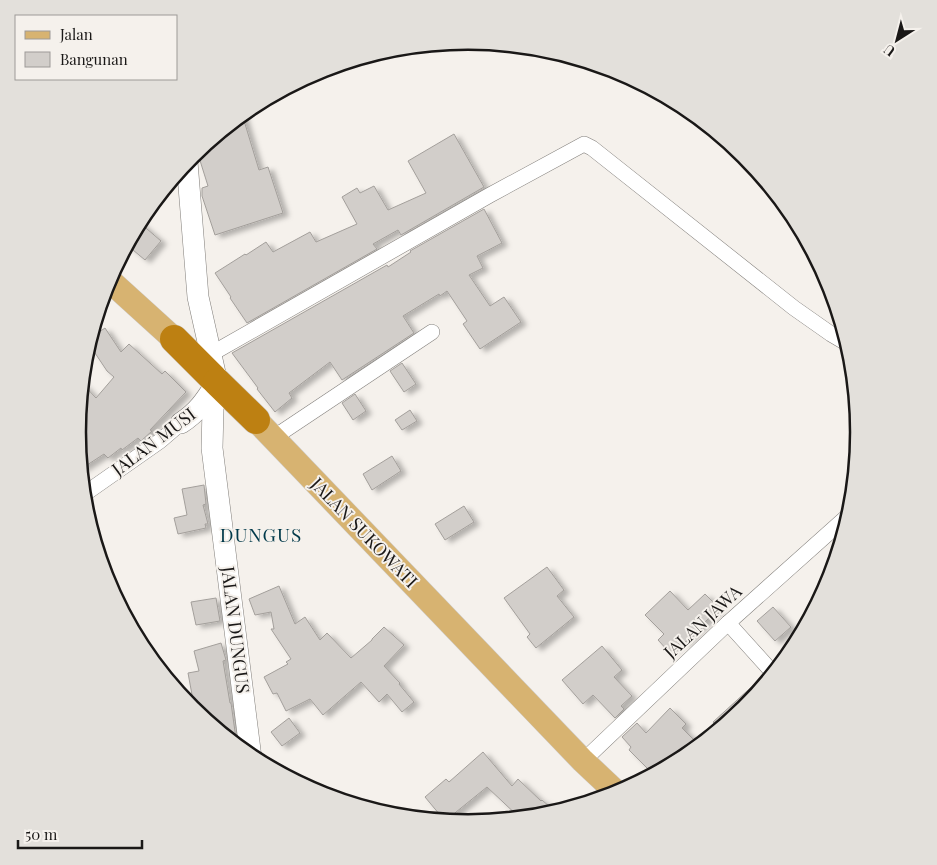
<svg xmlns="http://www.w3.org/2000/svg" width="937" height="865" viewBox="0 0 937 865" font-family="'Playfair Display',serif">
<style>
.building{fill:#d2ceca;stroke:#a39f9b;filter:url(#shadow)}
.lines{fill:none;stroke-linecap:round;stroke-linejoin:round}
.street-casing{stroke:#817e7a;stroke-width:16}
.secondary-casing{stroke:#817e7a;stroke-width:22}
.primary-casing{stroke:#cdcccc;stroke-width:25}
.highway-casing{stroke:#cdcccc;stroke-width:29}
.street{stroke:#fff;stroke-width:15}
.secondary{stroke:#fff;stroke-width:21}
.primary{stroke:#d7b371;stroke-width:24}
.highway{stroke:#bd8012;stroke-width:28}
.labels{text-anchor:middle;stroke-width:4;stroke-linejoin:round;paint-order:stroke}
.street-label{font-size:18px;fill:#1a1817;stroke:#f5f1ec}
.neighbourhood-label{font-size:19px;letter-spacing:1px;fill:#01394a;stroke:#f5f1ec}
.rim{fill:none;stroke:#1a1817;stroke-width:2.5}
</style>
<defs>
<filter id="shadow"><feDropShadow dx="5.5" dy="3" stdDeviation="2.5" flood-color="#0004"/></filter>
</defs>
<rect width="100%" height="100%" fill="#f5f1ec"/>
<!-- building -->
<g class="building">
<polygon points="242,114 259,170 268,167 283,213 215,235 202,196 202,188 208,186 197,151"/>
<polygon points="454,134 484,187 401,235 398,230 373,244 377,249 247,323 230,298 231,297 215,273 245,254 246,255 266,242 273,252 310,232 316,242 357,224 342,197 357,188 360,193 374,186 388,210 426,193 408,161"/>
<polygon points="484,209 502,243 477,256 483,268 469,275 490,306 504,297 521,322 480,349 463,324 467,321 447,291 440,296 439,294 403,316 414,333 342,380 330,362 289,393 292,398 275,412 257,389 258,388 232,353 387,265 388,267 411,252 410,251"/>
<polygon points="139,222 161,241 145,260 127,245"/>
<polygon points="105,328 121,352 129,344 162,374 165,371 186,392 150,430 152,431 141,441 138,438 122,450 121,448 108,458 104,454 81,469 77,432 82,383 96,398 114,377 107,371 89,344 90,338"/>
<polygon points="402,363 416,384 404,392 390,371"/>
<polygon points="355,394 366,411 353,420 342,403"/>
<polygon points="410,410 417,421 402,430 395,420"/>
<polygon points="392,456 401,471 372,490 363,474"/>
<polygon points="204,485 206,504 203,505 208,524 205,524 206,528 178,534 174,518 187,515 182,489"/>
<polygon points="464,506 474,522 445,540 435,524"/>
<polygon points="547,567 564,590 557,596 574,617 536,648 527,637 530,634 504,598"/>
<polygon points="279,586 295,624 305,617 320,640 327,633 351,658 372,640 372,639 384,627 404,645 384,666 400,683 399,684 414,702 402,712 387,694 379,702 361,682 323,715 310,699 286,711 277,693 273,694 264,677 288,664 286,662 291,659 271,629 274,629 271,612 255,615 249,599"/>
<polygon points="670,591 688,610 705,594 719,608 684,643 682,641 669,652 658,640 664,634 645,615"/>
<polygon points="216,598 220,621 196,625 191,602"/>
<polygon points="773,607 791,627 775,641 757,621"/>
<polygon points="221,643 226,660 223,661 230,703 231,703 237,746 195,711 188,673 199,671 194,651"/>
<polygon points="602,646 622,670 614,677 632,696 621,706 624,709 615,718 593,695 583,704 562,680"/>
<polygon points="759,680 765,685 745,709 720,730 713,722"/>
<polygon points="670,708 686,724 682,728 700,746 686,758 654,775 629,750 631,747 622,737 637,723 646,733"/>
<polygon points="289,718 300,733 282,746 271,732"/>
<polygon points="483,752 512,786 518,779 541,801 542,800 557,813 545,816 521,819 487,787 445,821 425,797 446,779 449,782"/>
</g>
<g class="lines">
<defs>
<g id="street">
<polyline points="211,354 490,195 584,144 592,148 794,308 831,334 848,344"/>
<polyline points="273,438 432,332"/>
<polyline points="83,495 160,441 181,423"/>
<polyline points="728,623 774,674"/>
<polyline points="583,761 728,623 851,513"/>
</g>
<g id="secondary">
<polyline points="187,162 198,297 217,382 213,409 212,448 251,758"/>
<path d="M 181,423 C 198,412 205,401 216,384"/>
</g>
<g id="primary">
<polyline points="109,280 174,339"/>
<polyline points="256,420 583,761 618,794"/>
</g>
<g id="highway">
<polyline points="174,339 213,378"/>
<polyline points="217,382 256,420"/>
</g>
</defs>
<!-- street casing -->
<use href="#street" class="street-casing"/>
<!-- secondary casing -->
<use href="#secondary" class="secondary-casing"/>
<!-- primary casing -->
<use href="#primary" class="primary-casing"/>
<!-- highway casing -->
<use href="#highway" class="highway-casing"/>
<!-- street -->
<use href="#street" class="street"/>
<!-- secondary -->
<use href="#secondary" class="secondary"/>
<!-- primary -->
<use href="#primary" class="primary"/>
<!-- highway -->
<use href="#highway" class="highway"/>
</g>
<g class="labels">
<!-- street labels -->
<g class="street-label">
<text transform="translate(154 442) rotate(-37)" y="6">JALAN MUSI</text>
<text transform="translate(364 533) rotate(46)" y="6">JALAN SUKOWATI</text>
<text transform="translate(703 622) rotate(-43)" y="6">JALAN JAWA</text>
<text transform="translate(235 630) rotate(83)" y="6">JALAN DUNGUS</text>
</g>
<!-- neighbourhood labels -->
<g class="neighbourhood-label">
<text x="261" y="542">DUNGUS</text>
</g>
</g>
<!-- crop -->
<path d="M0 0H937V865H0ZM86 432a382 382 0 1 1 764 0a382 382 0 1 1-764 0Z" fill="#e3e0db" fill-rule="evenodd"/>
<path class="rim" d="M86 432a382 382 0 1 1 764 0a382 382 0 1 1-764 0Z"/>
<!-- legend -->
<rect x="15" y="15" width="162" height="65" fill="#f5f1ec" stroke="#9d9a97"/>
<rect x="25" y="31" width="25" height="8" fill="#d7b371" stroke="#9d9a97"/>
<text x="60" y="40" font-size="15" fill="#1a1817">Jalan</text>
<rect x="25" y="52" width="25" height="15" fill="#d2ceca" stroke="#9d9a97"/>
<text x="60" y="65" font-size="15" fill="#1a1817">Bangunan</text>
<!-- north arrow -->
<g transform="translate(897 40) rotate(216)" stroke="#f5f1ec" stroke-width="4" paint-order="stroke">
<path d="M0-4L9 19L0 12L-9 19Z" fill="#1a1817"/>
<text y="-8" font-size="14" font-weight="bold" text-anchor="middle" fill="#1a1817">U</text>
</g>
<!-- scale -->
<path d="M18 840v8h124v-8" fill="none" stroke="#1a1817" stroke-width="2.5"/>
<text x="25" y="840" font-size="15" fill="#1a1817" stroke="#f5f1ec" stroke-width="4" paint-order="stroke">50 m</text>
</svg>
